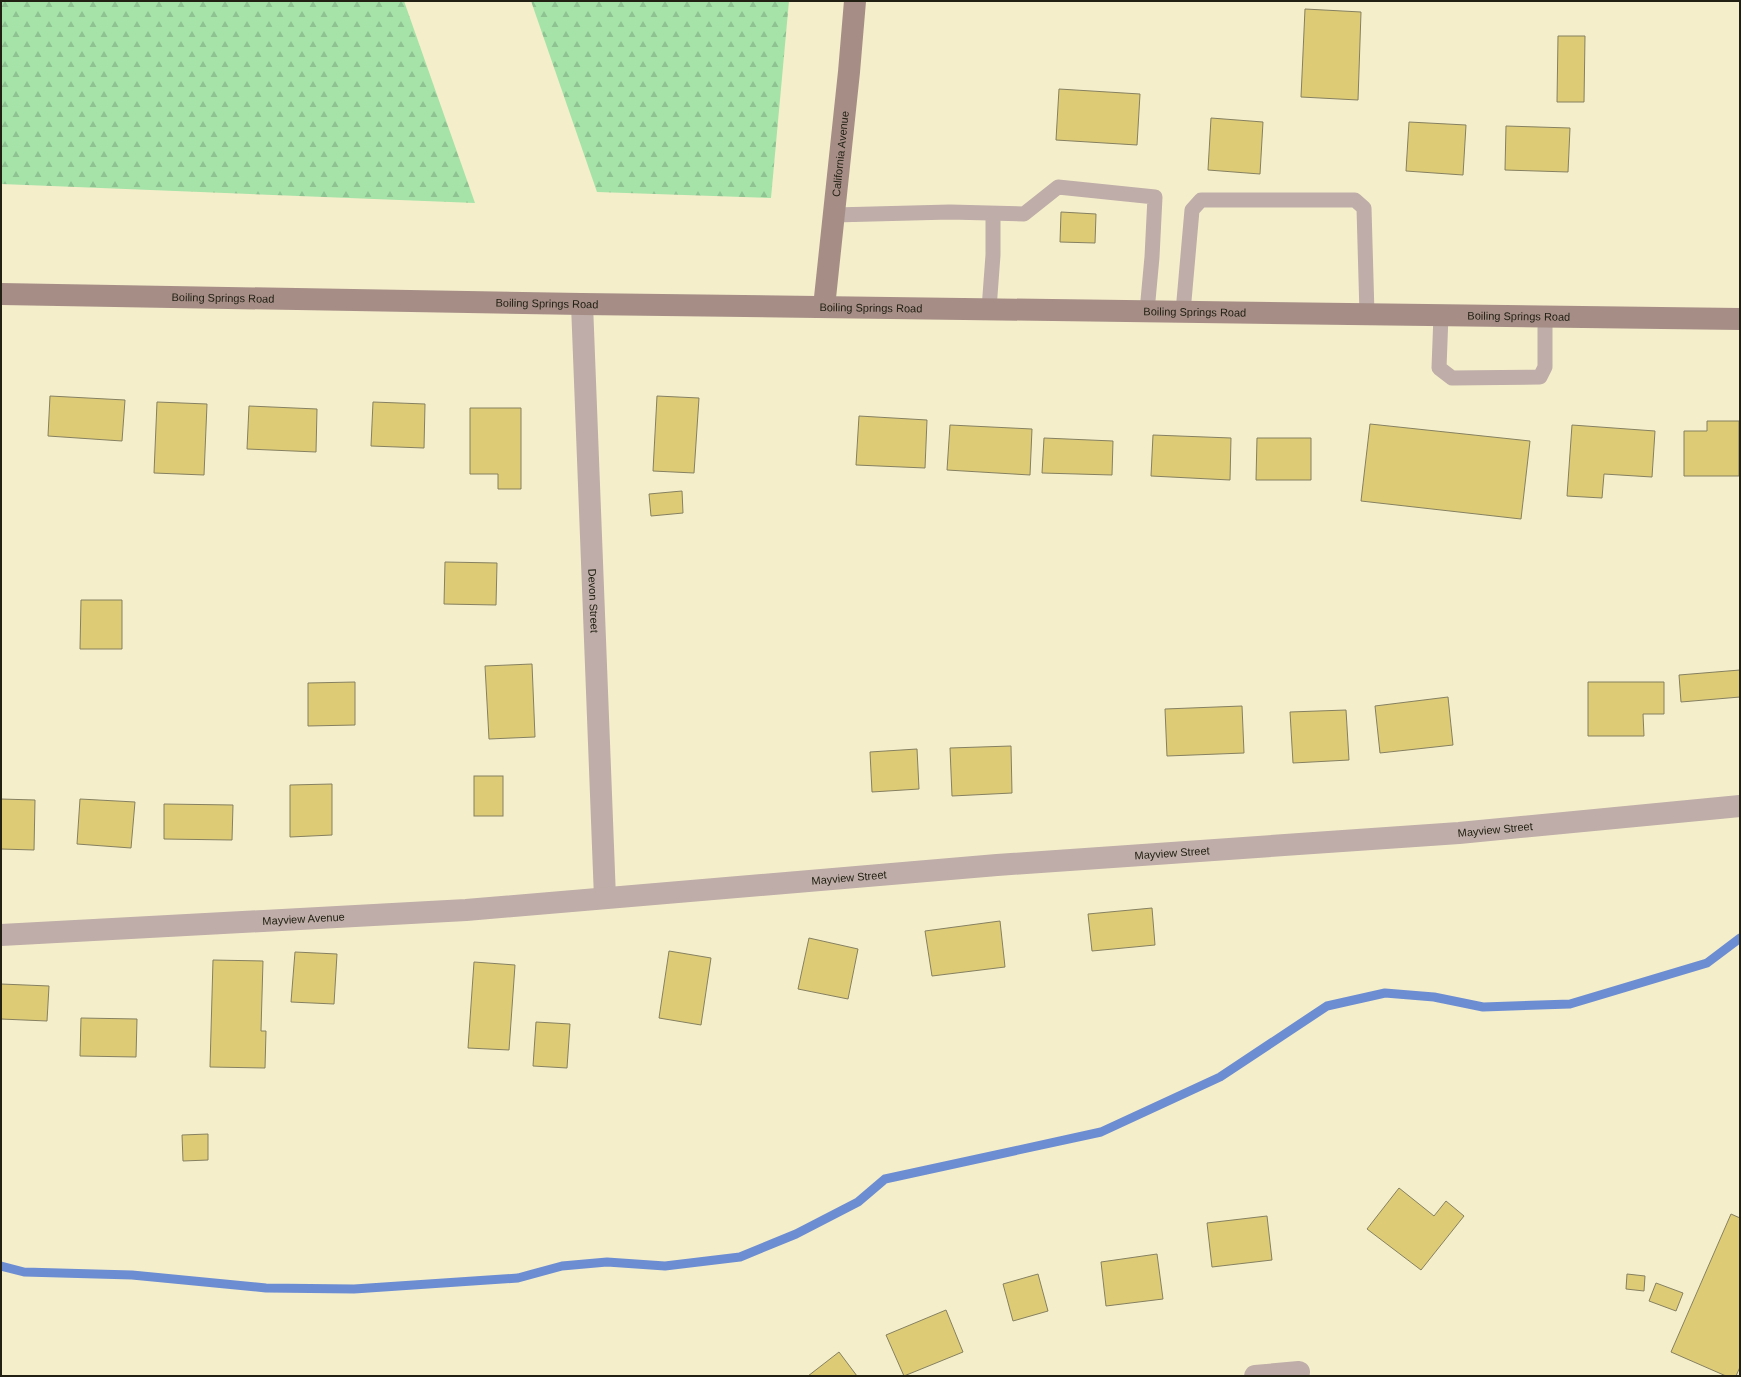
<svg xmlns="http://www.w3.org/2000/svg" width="1741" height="1377" viewBox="0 0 1741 1377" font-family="Arial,sans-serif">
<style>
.forest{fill:url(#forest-firs)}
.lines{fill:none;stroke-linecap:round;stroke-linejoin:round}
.stream{stroke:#6d8dd2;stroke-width:9}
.building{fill:#ddcc75;stroke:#868061}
.service{stroke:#beada8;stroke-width:15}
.minor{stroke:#beada8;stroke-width:22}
.secondary{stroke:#a68e87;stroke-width:22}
.labels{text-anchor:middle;stroke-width:4;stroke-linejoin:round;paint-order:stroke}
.street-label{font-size:11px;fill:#222013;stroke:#f5eecb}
</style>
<defs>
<pattern id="forest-firs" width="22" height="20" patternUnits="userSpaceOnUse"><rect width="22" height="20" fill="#a6e3a9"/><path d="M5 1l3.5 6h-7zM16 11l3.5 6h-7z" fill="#8fc291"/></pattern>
</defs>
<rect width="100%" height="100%" fill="#f5eecb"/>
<!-- forest -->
<g class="forest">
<polygon points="1,1 404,1 475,203 1,184"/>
<polygon points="531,1 789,1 771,198 597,192"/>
</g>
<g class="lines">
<!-- stream -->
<polyline class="stream" points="1,1266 24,1272 132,1275 266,1288 354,1289 518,1278 562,1266 607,1262 665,1266 740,1257 796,1234 858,1202 885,1179 1101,1132 1220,1077 1327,1006 1385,993 1434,997 1483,1007 1570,1004 1707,963 1740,938"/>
</g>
<!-- building -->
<g class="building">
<polygon points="1305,9 1361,12 1358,100 1301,97"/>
<polygon points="1558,36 1585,36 1584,102 1557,102"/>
<polygon points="1059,89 1140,94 1137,145 1056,140"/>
<polygon points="1211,118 1263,122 1260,174 1208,170"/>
<polygon points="1409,122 1466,125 1463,175 1406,171"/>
<polygon points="1506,126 1570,128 1568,172 1505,170"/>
<polygon points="1061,212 1096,214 1095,243 1060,242"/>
<polygon points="50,396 125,400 122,441 48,436"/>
<polygon points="657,396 699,398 694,473 653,471"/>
<polygon points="157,402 207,404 204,475 154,473"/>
<polygon points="373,402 425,404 424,448 371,446"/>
<polygon points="249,406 317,409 316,452 247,449"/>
<polygon points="470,408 521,408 521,489 498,489 498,474 470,474"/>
<polygon points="859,416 927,420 925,468 856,465"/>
<polygon points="1707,421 1739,421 1739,476 1684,476 1684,431 1707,431"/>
<polygon points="1370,424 1530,441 1521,519 1361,501"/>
<polygon points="950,425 1032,429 1030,475 947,470"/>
<polygon points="1572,425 1655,431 1652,477 1604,474 1602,498 1567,496"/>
<polygon points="1153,435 1231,438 1230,480 1151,476"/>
<polygon points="1044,438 1113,441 1112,475 1042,473"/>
<polygon points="1257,438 1311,438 1311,480 1256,480"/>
<polygon points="682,491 683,513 651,516 649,494"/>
<polygon points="445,562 497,563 496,605 444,604"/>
<polygon points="81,600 122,600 122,649 80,649"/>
<polygon points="532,664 535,737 489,739 485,666"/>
<polygon points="1740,670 1740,697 1681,702 1679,675"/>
<polygon points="355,682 355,725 308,726 308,683"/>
<polygon points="1588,682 1664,682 1664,714 1643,714 1644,736 1588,736"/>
<polygon points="1448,697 1453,745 1380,753 1375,706"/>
<polygon points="1242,706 1244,753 1167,756 1165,709"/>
<polygon points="1346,710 1349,760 1293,763 1290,712"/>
<polygon points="1011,746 1012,793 952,796 950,748"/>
<polygon points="917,749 919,789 872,792 870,752"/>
<rect x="474" y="776" width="29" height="40"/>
<polygon points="332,784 332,835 290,837 290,785"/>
<polygon points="1,799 35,800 34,850 1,849"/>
<polygon points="80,799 135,802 131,848 77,844"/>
<polygon points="164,804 233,805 232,840 164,839"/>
<polygon points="1152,908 1155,945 1092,951 1088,914"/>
<polygon points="1000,921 1005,967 932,976 925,931"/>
<polygon points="809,938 858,949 848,999 798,989"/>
<polygon points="669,951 711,958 701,1025 659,1018"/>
<polygon points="295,952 337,954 334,1004 291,1002"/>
<polygon points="213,960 263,961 261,1031 266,1031 265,1068 210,1067"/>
<polygon points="474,962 515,965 509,1050 468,1048"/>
<polygon points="1,984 49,986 47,1021 1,1019"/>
<polygon points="81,1018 137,1019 136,1057 80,1056"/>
<polygon points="536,1022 570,1024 567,1068 533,1066"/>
<polygon points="208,1134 208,1160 183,1161 182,1135"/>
<polygon points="1399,1188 1434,1216 1446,1201 1464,1216 1421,1270 1367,1229"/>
<polygon points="1731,1214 1740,1218 1740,1367 1736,1376 1726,1376 1671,1352"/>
<polygon points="1267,1216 1272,1260 1212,1267 1207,1223"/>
<polygon points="1157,1254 1163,1299 1106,1306 1101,1262"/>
<polygon points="1038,1274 1048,1311 1013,1321 1003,1284"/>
<polygon points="1627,1274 1645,1276 1644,1291 1626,1289"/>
<polygon points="1656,1283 1683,1293 1676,1311 1649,1301"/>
<polygon points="946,1310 963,1352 904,1376 886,1335"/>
<polygon points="839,1352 857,1376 808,1376"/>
</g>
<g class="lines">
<!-- service -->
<g class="service">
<polyline points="834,215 950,212 1024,214 1058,187 1155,197 1152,257 1147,311"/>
<polyline points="989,309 993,255 993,214"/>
<polyline points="1183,312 1192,210 1201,200 1355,200 1364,208 1367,314"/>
<polyline points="1441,315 1439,368 1452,378 1540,377 1545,367 1545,317"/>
</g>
<!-- minor -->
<g class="minor">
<path id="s1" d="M 582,304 L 605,898"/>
<path id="s2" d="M 1,935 L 466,910 L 997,865 L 1459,833 L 1740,806"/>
<polyline points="1255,1376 1299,1372"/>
</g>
<!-- secondary -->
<g class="secondary">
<path id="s3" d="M 1,294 L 582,304 L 1740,319"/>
<path id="s4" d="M 824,307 L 849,72 L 855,1"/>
</g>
</g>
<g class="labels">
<!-- street labels -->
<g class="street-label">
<text dy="4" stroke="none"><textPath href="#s4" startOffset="154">California Avenue</textPath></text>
<text dy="4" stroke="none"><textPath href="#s3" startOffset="222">Boiling Springs Road</textPath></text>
<text dy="4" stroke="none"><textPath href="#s3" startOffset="546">Boiling Springs Road</textPath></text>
<text dy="4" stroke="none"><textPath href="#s3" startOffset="870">Boiling Springs Road</textPath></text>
<text dy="4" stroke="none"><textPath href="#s3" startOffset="1194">Boiling Springs Road</textPath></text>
<text dy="4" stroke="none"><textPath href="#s3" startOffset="1518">Boiling Springs Road</textPath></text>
<text dy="4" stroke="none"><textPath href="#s1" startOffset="297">Devon Street</textPath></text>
<text dy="4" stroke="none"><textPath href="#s2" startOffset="1498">Mayview Street</textPath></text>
<text dy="4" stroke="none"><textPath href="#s2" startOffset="1174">Mayview Street</textPath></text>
<text dy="4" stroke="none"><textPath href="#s2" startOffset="850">Mayview Street</textPath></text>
<text dy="4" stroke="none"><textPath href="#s2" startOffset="303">Mayview Avenue</textPath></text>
</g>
</g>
<!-- border -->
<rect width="1741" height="1377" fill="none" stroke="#222013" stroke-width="4"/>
</svg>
